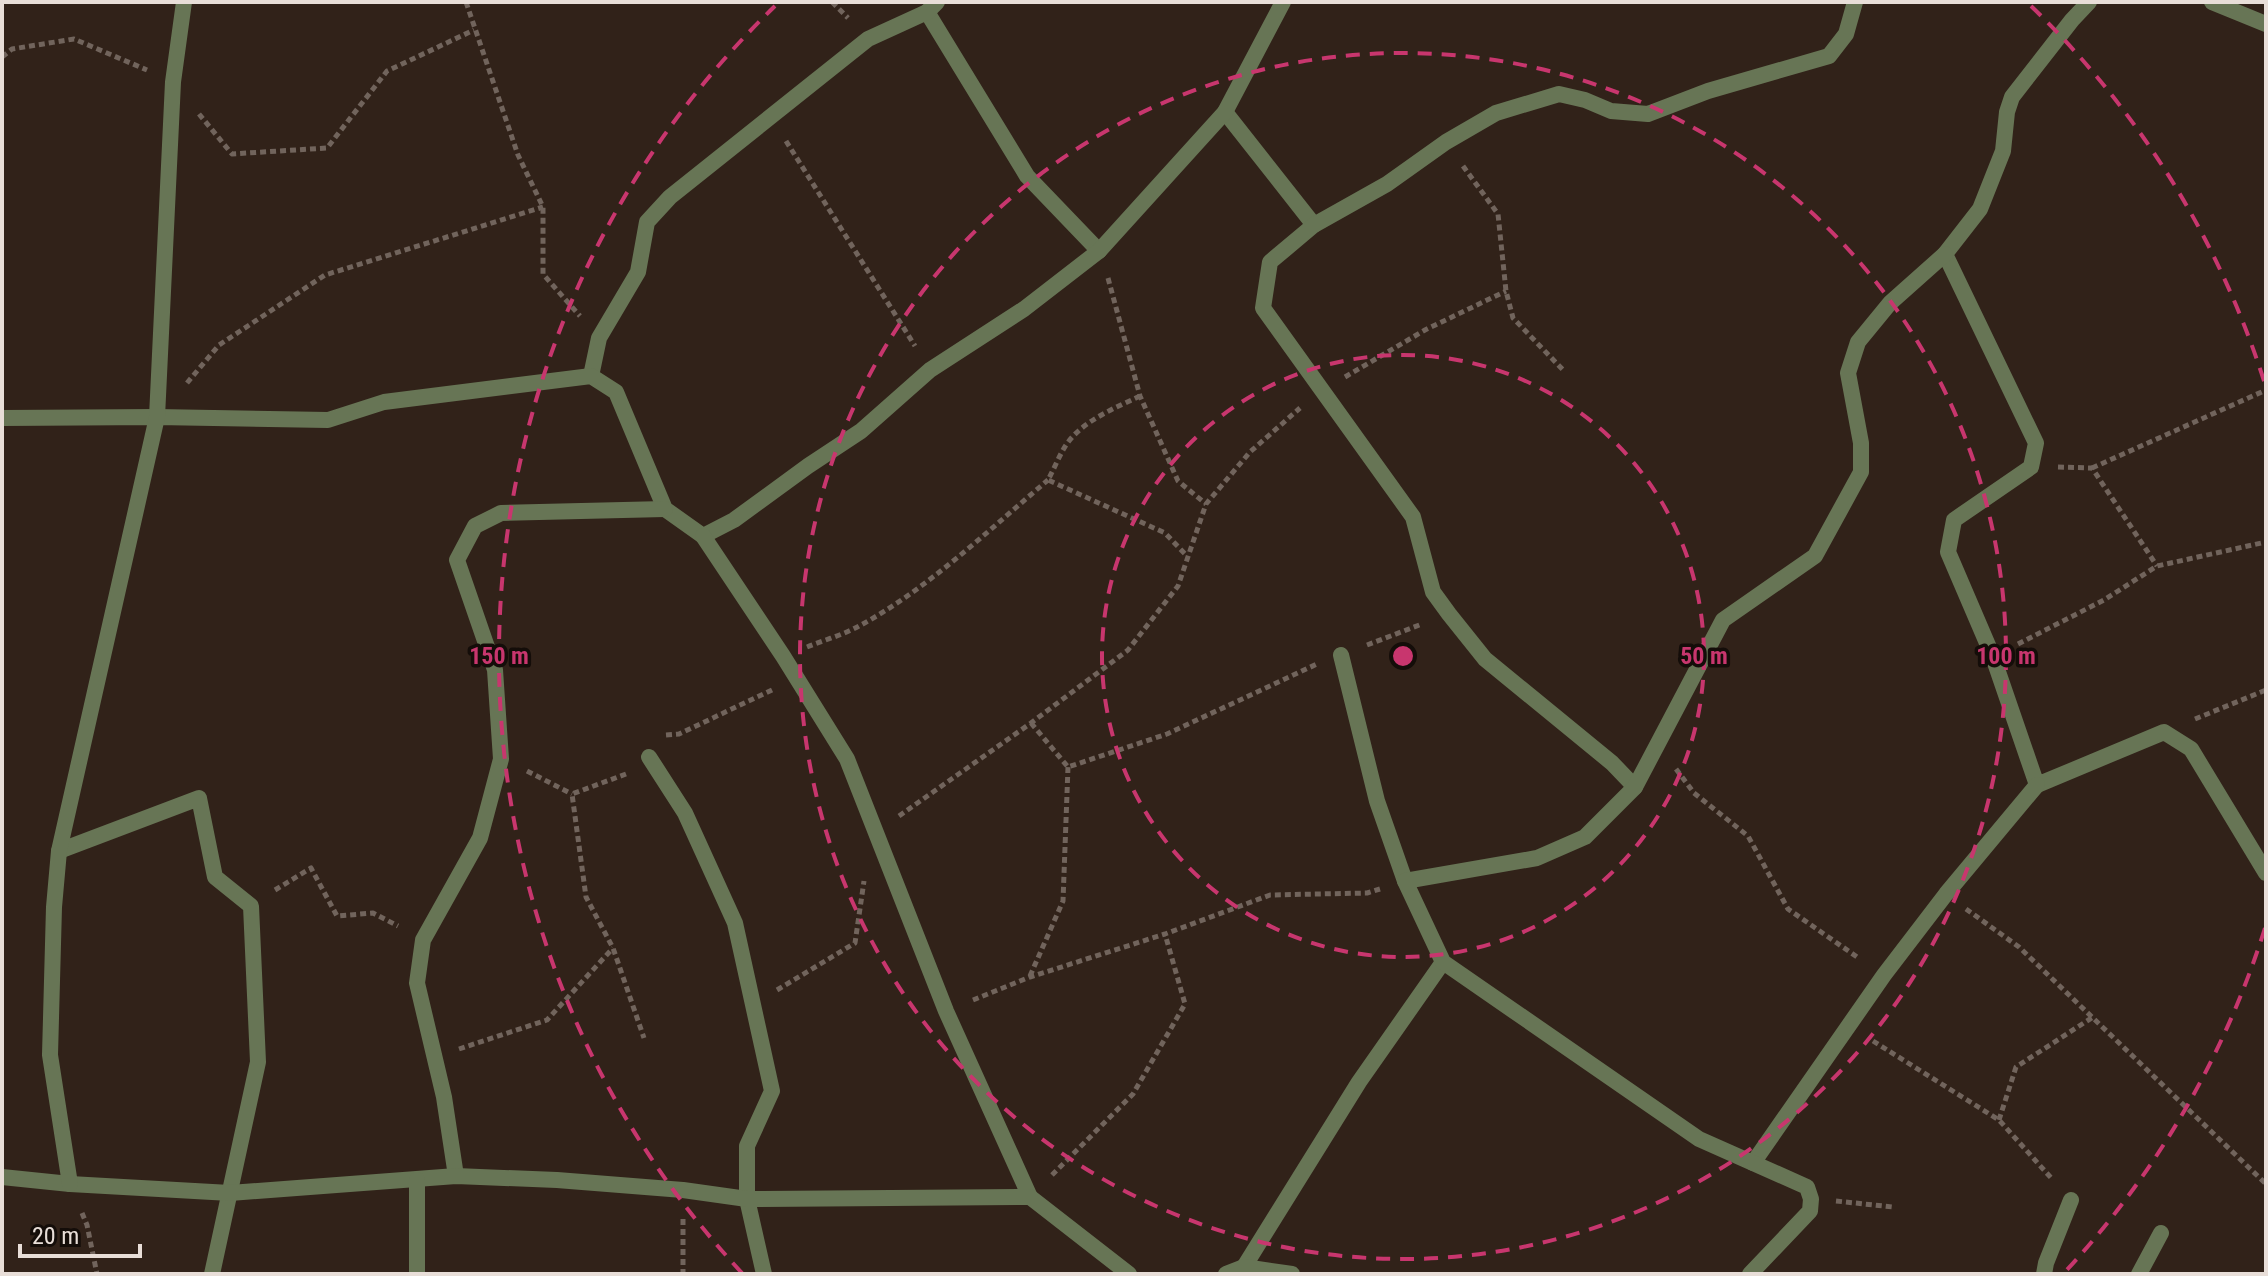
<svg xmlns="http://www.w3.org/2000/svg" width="2268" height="1276" viewBox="0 0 2268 1276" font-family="'Roboto Condensed',sans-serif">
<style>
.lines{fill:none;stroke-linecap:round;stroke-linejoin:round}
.path{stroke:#71645c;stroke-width:5;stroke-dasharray:6 4;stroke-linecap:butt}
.street{stroke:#677555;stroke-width:16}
.ring{fill:none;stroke:#c8366e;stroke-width:4;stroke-dasharray:14 10}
.centre{fill:#c8366e;stroke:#140d09;stroke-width:4}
.ring-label{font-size:24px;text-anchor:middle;font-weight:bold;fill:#c8366e;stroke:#140d09;stroke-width:7;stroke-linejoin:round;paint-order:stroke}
</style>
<rect width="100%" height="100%" fill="#312219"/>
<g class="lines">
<!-- path -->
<g class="path">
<polyline points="466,2 518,155 543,207 543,274 580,316"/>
<polyline points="832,2 848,18"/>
<polyline points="2,57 12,49 74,39 147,70"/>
<polyline points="199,114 232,154 327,148 387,71 474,30"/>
<polyline points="786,141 915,346"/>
<polyline points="1463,166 1498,214 1506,291 1513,318 1565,372"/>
<polyline points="1108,278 1140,396 1178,481 1206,504"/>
<polyline points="1345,377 1425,330 1506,291"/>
<polyline points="187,383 219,345 325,275 543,207"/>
<path d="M 1140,396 C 1115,408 1082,421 1066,445 C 1059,456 1054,469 1048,480 L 1165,533 L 1187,556"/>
<polyline points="2058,467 2092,468 2157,566"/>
<polyline points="2092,468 2266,390"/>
<polyline points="2018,644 2104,600 2157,566 2266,542"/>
<polyline points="1367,645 1422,624"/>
<path d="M 807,647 C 824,640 843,635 859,626 C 925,591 990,529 1048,480"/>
<polyline points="2195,719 2266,690"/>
<polyline points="1031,723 1068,767 1167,734 1317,664"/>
<polyline points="666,735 679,734 774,689"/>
<polyline points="1676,769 1694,793 1748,836 1788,909 1860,959"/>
<polyline points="527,771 572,794"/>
<polyline points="626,774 572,794 586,897 613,948 644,1038"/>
<polyline points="899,816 1031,723 1128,650 1178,586 1206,504 1250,452 1300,408"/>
<polyline points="275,890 311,868 337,916 373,913 398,926"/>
<polyline points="1966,909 2019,947 2266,1184"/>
<polyline points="1030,976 1063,901 1068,767"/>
<polyline points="777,990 855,943 864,881"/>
<polyline points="973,1000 1030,977 1165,934 1270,895 1367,893 1380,889"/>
<polyline points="1873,1041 1999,1120 2053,1180"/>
<polyline points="459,1049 547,1020 613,948"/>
<polyline points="1999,1120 2016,1067 2093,1017"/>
<polyline points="1052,1175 1133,1094 1185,1004 1165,934"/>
<polyline points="1836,1201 1893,1207"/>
<polyline points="82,1213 87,1225 97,1274"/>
<polyline points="683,1219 683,1274"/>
</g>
<!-- street -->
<g class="street">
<polyline points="2089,2 2072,20 2012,97 2007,112 2003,151 1980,209 1945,254 2036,443 2031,467 1954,520 1948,552 1993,657 2037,785 2164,732 2191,749 2266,873"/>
<polyline points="2212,2 2266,24"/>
<polyline points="927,12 1027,176 1099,251"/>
<polyline points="1225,112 1314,225"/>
<polyline points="591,376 599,338 638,272 647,222 670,197 868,39 927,12 937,2"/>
<polyline points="2,418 157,417 328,420 384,402 591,376 616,392 665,509 703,536 734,520 808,466 861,431 930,370 1024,309 1099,251 1225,112 1283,2"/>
<polyline points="703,536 783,656 847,759 946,1011 1030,1197"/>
<polyline points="1341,655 1377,801 1405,881"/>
<polyline points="649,757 685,813 735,923 772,1091 747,1146 747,1199 764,1274"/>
<polyline points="1635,787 1612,763 1485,659 1449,614 1433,592 1413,517 1263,308 1270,262 1314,225 1387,184 1446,142 1496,113 1559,94 1585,100 1611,111 1648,114 1708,91 1829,56 1846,34 1855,2"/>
<polyline points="59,851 199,798 215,877 251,906 258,1062 212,1274"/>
<polyline points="1753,1163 1884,975 1946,894 2037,785"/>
<polyline points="456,1176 444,1097 417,983 423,940 480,838 501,759 495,670 457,560 475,526 501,513 665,509"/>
<polyline points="2,1177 70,1184 230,1193 456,1176 557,1180 683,1190 747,1199 1030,1197 1129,1274"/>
<polyline points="417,1180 417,1274"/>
<polyline points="70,1184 50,1055 54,907 59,851 157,417 173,82 184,2"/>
<polyline points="1244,1267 1359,1082 1443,962"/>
<polyline points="1226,1274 1244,1267 1292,1274"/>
<polyline points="1750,1274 1810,1211 1811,1199 1807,1187 1699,1139 1443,962 1405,881 1537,858 1585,837 1635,787 1723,620 1815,556 1861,472 1861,443 1848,373 1858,342 1890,303 1945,254"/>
<polyline points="2044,1274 2046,1263 2071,1200"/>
<polyline points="2139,1274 2161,1233"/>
</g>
</g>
<!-- distance rings -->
<g class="ring">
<circle cx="1403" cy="656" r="301"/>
<circle cx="1403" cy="656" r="603"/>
<path d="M2265 928A904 904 0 0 1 2064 1273M742 1273A904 904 0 0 1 775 6M2031 6A904 904 0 0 1 2265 384"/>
</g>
<circle cx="1403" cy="656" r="12" class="centre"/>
<g class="ring-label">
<text x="1704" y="664">50 m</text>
<text x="2006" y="664">100 m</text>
<text x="499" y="664">150 m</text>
</g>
<!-- border -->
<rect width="2268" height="1276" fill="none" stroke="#e8ded8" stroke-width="8"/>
<!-- scale -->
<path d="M20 1244v12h120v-12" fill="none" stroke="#e8ded8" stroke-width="4"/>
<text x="32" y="1244" font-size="24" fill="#e8ded8" stroke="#140d09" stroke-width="6" paint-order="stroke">20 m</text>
</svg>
